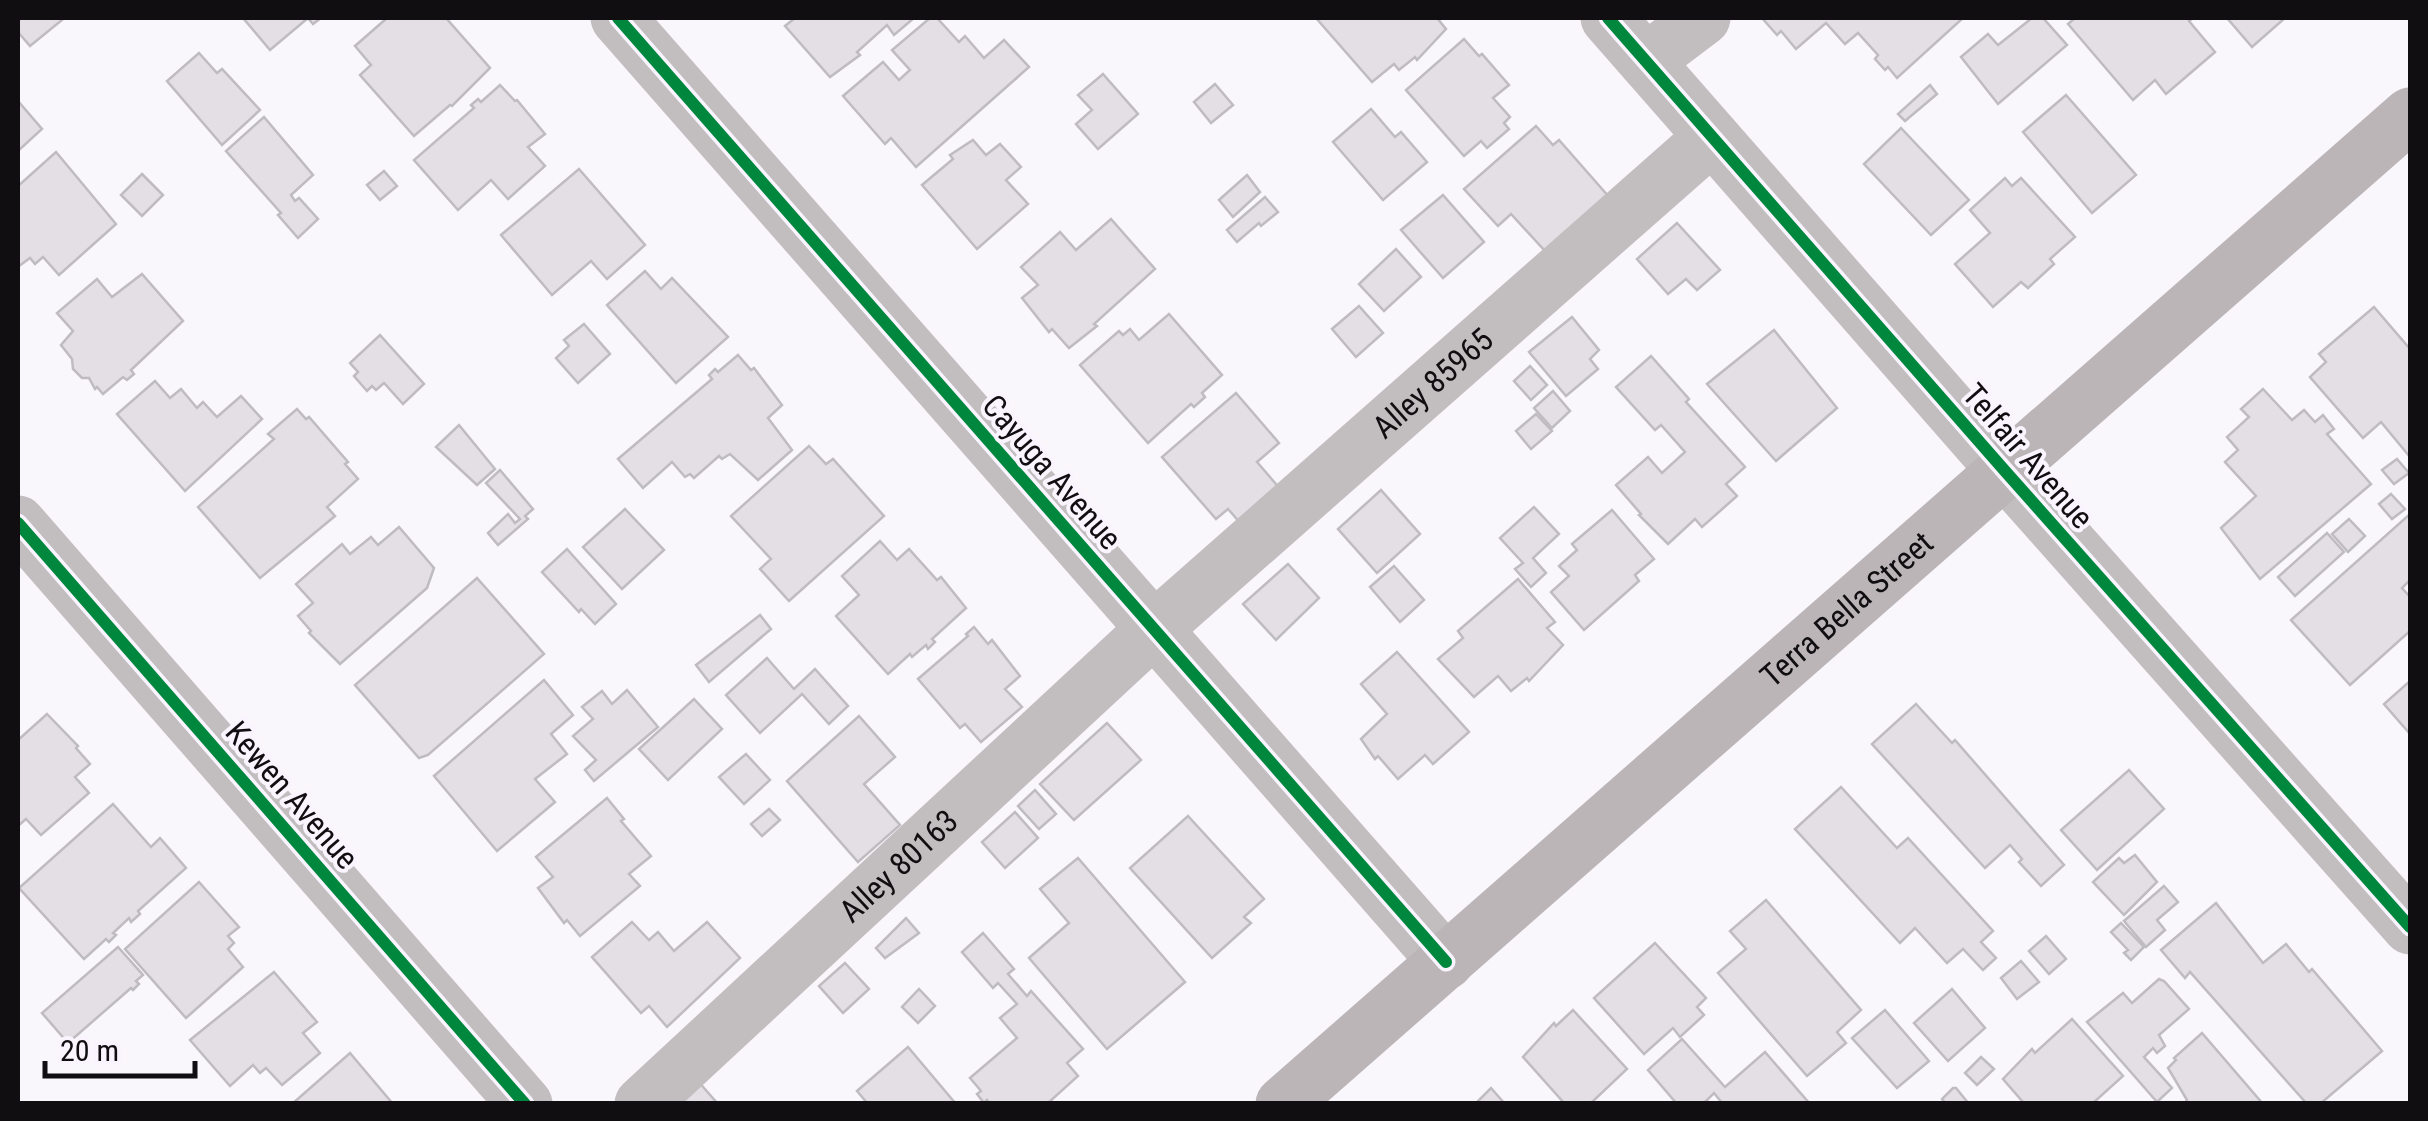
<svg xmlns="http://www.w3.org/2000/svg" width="2428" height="1121" viewBox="0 0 2428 1121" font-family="'Roboto Condensed',sans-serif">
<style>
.building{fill:#e4dee5;stroke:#bfbcc0;stroke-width:2.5}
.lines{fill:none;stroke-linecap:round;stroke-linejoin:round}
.minor{stroke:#c2bdbe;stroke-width:55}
.major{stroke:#bbb5b7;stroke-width:55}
.cycleway-casing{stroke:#f9f4fe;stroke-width:19}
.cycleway{stroke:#00873e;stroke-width:12}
.labels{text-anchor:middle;stroke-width:8;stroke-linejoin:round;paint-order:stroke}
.street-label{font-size:32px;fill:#100e11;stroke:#f9f4fe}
</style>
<rect width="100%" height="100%" fill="#f9f6fc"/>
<!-- building -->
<g class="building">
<polygon points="21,18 61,18 62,20 30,46 18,32 18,21"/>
<polygon points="243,18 321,18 313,24 308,18 270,50"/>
<polygon points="387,18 446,18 490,68 452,106 450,105 414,136 360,75 371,65 355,46"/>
<polygon points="795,18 914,18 894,35 887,25 857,52 860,55 830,77 785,26"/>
<polygon points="930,18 937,18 959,42 965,36 984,58 1004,40 1029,67 916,167 891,138 885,144 843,96 883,62 899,80 910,70 892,50"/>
<polygon points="1316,18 1437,18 1446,29 1417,60 1415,57 1399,70 1394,64 1372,82"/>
<polygon points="1762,18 1963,18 1897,78 1888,67 1885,70 1875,59 1878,55 1858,33 1845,44 1826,23 1796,49 1781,31 1777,35"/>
<polygon points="2032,18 2043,18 2067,45 1998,104 1961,57 1988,34 1998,45"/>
<polygon points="2075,18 2193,18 2189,21 2215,52 2166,94 2155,80 2133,100 2068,24"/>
<polygon points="2227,18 2285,18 2252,47"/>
<polygon points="1464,39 1479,56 1482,54 1509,85 1493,98 1510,117 1504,123 1509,129 1487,148 1481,141 1464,156 1406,90"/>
<polygon points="199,53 217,73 222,69 260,110 222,145 167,81"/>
<polygon points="1103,74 1138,114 1098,149 1076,124 1092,110 1078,95"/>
<polygon points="1215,84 1233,105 1211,123 1194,102"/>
<polygon points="500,85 515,101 517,100 545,134 528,147 545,166 508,199 491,180 458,210 414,160 474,108 471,105 478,99 481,102"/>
<polygon points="1930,85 1937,94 1905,121 1898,114"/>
<polygon points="2066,95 2136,175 2092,213 2023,132"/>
<polygon points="18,101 42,129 18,151"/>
<polygon points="1371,109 1395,137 1401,132 1427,162 1383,200 1333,142"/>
<polygon points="264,117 313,175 291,195 295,201 299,198 318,219 298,238 278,215 281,213 226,151"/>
<polygon points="1536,126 1553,145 1559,140 1610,198 1546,252 1511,214 1498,226 1464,189"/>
<polygon points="1901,128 1969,200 1931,235 1864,164"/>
<polygon points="973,140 986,155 1000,144 1021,167 1006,180 1028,204 977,249 922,185 953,159 950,155"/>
<polygon points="56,152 116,224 59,275 43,257 35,264 30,258 19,266 18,264 18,186"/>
<polygon points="579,169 645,245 607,279 591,261 552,295 501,235"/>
<polygon points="384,171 397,186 380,200 367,185"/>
<polygon points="142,174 163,195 142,216 121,195"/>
<polygon points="1247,175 1260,192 1233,217 1219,200"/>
<polygon points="2005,178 2012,186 2021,178 2075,237 2050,259 2054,264 2028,288 2021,282 1993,307 1955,264 1990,233 1970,210"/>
<polygon points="1443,195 1484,242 1443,278 1401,230"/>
<polygon points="1265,197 1278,212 1261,226 1259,223 1237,242 1227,230"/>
<polygon points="1111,219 1155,269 1094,324 1097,326 1069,348 1052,329 1049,332 1022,298 1038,285 1021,267 1060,232 1076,250"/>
<polygon points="1677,223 1720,270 1697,290 1686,279 1668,294 1637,259"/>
<polygon points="1396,249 1421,277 1384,311 1359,284"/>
<polygon points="645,271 661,289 672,278 728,337 676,383 607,305"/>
<polygon points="142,274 183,321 131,370 134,374 127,380 123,377 103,394 97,387 95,389 89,378 82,378 73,369 72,359 61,345 73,331 57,313 97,279 112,297"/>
<polygon points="1359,306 1383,333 1356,357 1332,329"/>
<polygon points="2374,307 2410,349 2410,457 2381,422 2363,438 2310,377 2326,362 2319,354"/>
<polygon points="1169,314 1222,375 1202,393 1205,397 1194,407 1191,404 1148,443 1080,365 1119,331 1123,335 1130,329 1139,340"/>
<polygon points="1572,317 1599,350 1590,359 1598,369 1566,396 1529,352"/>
<polygon points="584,324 610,354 578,383 556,358 569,346 564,340"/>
<polygon points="1774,330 1837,408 1776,461 1707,384"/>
<polygon points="380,335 424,384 403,404 384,383 376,390 372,386 367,391 354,376 358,372 350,363"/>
<polygon points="738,355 751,370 754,368 782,405 768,418 792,450 758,480 730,454 722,459 719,456 694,478 690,474 685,477 672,462 643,488 618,459 712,379 709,375 715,369 718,372"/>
<polygon points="1651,356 1689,399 1686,402 1745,467 1726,484 1737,496 1702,527 1695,519 1668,544 1639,515 1641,514 1616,485 1648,457 1662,473 1685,452 1661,425 1655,430 1616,387"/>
<polygon points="1530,366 1547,385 1531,400 1514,381"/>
<polygon points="155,381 170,398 181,389 197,408 203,402 217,417 241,396 262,419 185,491 117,414"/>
<polygon points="2263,389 2292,420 2304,410 2315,422 2323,415 2334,429 2327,434 2371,484 2260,579 2221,528 2256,496 2225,462 2238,450 2227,437 2249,417 2241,409"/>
<polygon points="1553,391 1570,411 1552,428 1534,408"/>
<polygon points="1236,393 1279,443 1257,462 1282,491 1242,525 1228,509 1216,519 1162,457"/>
<polygon points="297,409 306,419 309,417 348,462 345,464 358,479 327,507 335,516 260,578 198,507 274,439 268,434"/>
<polygon points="1536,414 1552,431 1531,449 1516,431"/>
<polygon points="459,425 495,469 477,485 436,447"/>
<polygon points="809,446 826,464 833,459 884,516 789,601 760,569 771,559 731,516"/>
<polygon points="2397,459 2409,473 2394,484 2382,470"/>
<polygon points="500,470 533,509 525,516 528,519 498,545 488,533 508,514 515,523 520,519 486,483"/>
<polygon points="1381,490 1420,534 1377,573 1338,529"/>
<polygon points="2391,494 2405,509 2392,519 2379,504"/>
<polygon points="1534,507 1559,534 1533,558 1546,573 1531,587 1515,569 1523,563 1500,538"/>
<polygon points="625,509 664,550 622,589 583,547"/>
<polygon points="1612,510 1654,559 1635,575 1639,581 1584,630 1551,592 1569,576 1559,566 1577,550 1572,544"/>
<polygon points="2410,514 2410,580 2402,588 2410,597 2410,631 2350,685 2291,620"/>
<polygon points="2349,519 2365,536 2348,552 2332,534"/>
<polygon points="399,527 434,568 427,588 340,664 309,633 311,631 298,616 313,603 296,584 342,544 350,554 371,537 378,545"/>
<polygon points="2327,533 2344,552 2295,596 2278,577"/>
<polygon points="880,541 897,560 909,549 937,580 941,577 966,608 932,639 935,642 928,649 926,645 912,657 910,654 888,674 836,616 859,595 842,576"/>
<polygon points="567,549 616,604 595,624 581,609 579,612 542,572"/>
<polygon points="1288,564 1319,598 1276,640 1243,604"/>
<polygon points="1394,566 1424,600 1400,622 1370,587"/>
<polygon points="477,578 544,654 428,755 419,758 355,685"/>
<polygon points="1518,579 1555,622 1547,628 1563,645 1529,681 1527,678 1511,691 1498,676 1474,697 1438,659 1463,638 1458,631"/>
<polygon points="760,615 771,629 709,682 696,665"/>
<polygon points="974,627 988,644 992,640 1020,676 1005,689 1022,707 981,742 965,724 960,728 918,679 968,636 966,634"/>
<polygon points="1397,652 1469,732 1433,764 1425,755 1398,779 1378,756 1375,759 1361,739 1387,714 1361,684"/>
<polygon points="767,658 794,689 815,669 848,706 829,724 802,694 760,733 726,695"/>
<polygon points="544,680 573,715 551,734 567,754 535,779 555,802 497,851 434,776"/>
<polygon points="2410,681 2410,734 2384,704"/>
<polygon points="627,690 658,727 594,781 585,770 596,760 573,736 593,719 582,707 602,691 612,704"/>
<polygon points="694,699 722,729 668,780 639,749"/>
<polygon points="1916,704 1952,743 1955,740 2064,865 2041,886 2019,862 2022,859 2010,845 1985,868 1872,744"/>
<polygon points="47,714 78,746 76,748 90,764 75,777 89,793 41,835 26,819 18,826 18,740"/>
<polygon points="859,716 895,757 864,784 900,825 858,862 787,781"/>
<polygon points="1107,723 1141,760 1074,820 1040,784"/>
<polygon points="746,754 770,780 744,804 719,777"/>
<polygon points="2129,770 2164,809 2097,870 2061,830"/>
<polygon points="1841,787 1897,848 1908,838 1993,931 1981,942 1996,958 1983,970 1963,949 1947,963 1915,928 1900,943 1795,829"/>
<polygon points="1035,790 1056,814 1039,829 1018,806"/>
<polygon points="607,798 624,819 621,821 651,856 629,874 640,886 580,936 567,920 564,923 538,888 553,877 536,857"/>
<polygon points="113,804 151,847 160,838 186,868 138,911 140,914 131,922 129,918 113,933 116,935 109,942 106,939 84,959 19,888"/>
<polygon points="769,809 780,820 762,836 751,824"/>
<polygon points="1015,812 1038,838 1005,868 982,842"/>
<polygon points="1188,816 1264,899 1244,917 1251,923 1212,958 1130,868"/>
<polygon points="2135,855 2157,882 2124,915 2093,882 2119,858 2124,863"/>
<polygon points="1078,858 1185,982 1107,1049 1029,958 1069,923 1040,889"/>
<polygon points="199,882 239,927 228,936 234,943 228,949 243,967 186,1018 125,949"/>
<polygon points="2164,886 2178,902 2157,920 2165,930 2146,947 2124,921"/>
<polygon points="1766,900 1861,1010 1837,1032 1846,1043 1807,1076 1718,973 1746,949 1730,931"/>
<polygon points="2216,903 2263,963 2286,944 2309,972 2312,969 2382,1051 2320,1104 2307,1104 2190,972 2185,978 2161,950"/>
<polygon points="906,918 919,933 885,958 876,948"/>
<polygon points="632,922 649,940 658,932 674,951 707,922 740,958 667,1027 649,1006 641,1013 592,957"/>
<polygon points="2121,923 2144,947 2131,960 2124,953 2128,950 2111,932"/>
<polygon points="983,933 1014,969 1008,974 1027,996 1031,991 1083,1049 1067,1063 1078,1076 1047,1104 990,1104 987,1100 984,1103 977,1094 981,1091 970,1078 1017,1038 1000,1018 1017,1004 998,983 993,988 962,952"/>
<polygon points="2046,936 2066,959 2049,974 2029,951"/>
<polygon points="1655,943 1706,998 1697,1007 1704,1015 1680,1037 1673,1028 1644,1054 1594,998"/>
<polygon points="118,947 143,975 136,981 139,984 133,990 131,988 68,1043 42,1013"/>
<polygon points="2021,961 2039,982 2017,999 2001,978"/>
<polygon points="845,963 869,989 843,1013 819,986"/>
<polygon points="274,972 317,1022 303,1033 320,1053 282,1085 266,1068 260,1073 253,1065 230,1086 190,1040"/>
<polygon points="2159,979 2164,981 2189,1009 2159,1035 2165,1046 2157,1053 2153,1048 2144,1057 2172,1088 2157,1102 2087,1022 2123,993 2132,1003"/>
<polygon points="919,989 935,1006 918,1023 902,1007"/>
<polygon points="1952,989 1985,1028 1948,1061 1914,1023"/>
<polygon points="1573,1010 1627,1069 1590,1104 1565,1104 1523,1057 1554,1023 1556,1026"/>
<polygon points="1885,1010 1929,1061 1897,1088 1852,1038"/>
<polygon points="2072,1019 2123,1076 2092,1104 2019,1104 2022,1101 2003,1079 2032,1049 2035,1053"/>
<polygon points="2202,1033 2263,1104 2185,1103 2187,1100 2168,1068 2176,1060 2174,1058"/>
<polygon points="1682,1039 1725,1087 1765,1052 1810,1104 1723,1104 1714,1093 1703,1104 1677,1104 1648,1070"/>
<polygon points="908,1047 956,1104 868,1104 857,1091"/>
<polygon points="350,1053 393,1104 292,1104"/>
<polygon points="1981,1057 1994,1069 1977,1085 1965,1073"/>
<polygon points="697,1080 718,1104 675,1104"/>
<polygon points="1491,1088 1505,1104 1475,1104"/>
<polygon points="1953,1088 1956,1088 1969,1104 1946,1104 1942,1099"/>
</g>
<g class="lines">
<!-- minor -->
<g class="minor">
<polyline points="618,18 1446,962"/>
<polyline points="1608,18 2005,471 2410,927"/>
<polyline points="1646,61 1703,18"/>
<polyline points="18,523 525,1104"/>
<path id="s1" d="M 642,1104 L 1154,629 L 1712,137"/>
</g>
<!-- major -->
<path class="major" id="s2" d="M 1283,1104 L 2410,115"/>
<defs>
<g id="cycleway">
<polyline points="618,18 1446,962"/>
<polyline points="1608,18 2005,471 2410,927"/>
<polyline points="18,523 525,1104"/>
</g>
</defs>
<!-- cycleway casing -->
<use href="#cycleway" class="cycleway-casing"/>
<!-- cycleway -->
<use href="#cycleway" class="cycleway"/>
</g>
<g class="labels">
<!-- street labels -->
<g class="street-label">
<text dy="11" stroke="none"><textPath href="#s1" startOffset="1070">Alley 85965</textPath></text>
<text transform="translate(2028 456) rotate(49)" y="11">Telfair Avenue</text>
<text transform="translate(1052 472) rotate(49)" y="11">Cayuga Avenue</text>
<text dy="11" stroke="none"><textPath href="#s2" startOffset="750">Terra Bella Street</textPath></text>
<text transform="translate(292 795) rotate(49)" y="11">Kewen Avenue</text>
<text dy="11" stroke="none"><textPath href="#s1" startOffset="350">Alley 80163</textPath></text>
</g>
</g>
<!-- border -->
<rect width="2428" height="1121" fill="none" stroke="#100e11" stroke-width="40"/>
<!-- scale -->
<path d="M45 1061v15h150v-15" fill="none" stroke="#100e11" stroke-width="5"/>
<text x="60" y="1061" font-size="30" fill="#100e11" stroke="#f9f4fe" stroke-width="8" paint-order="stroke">20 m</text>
</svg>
